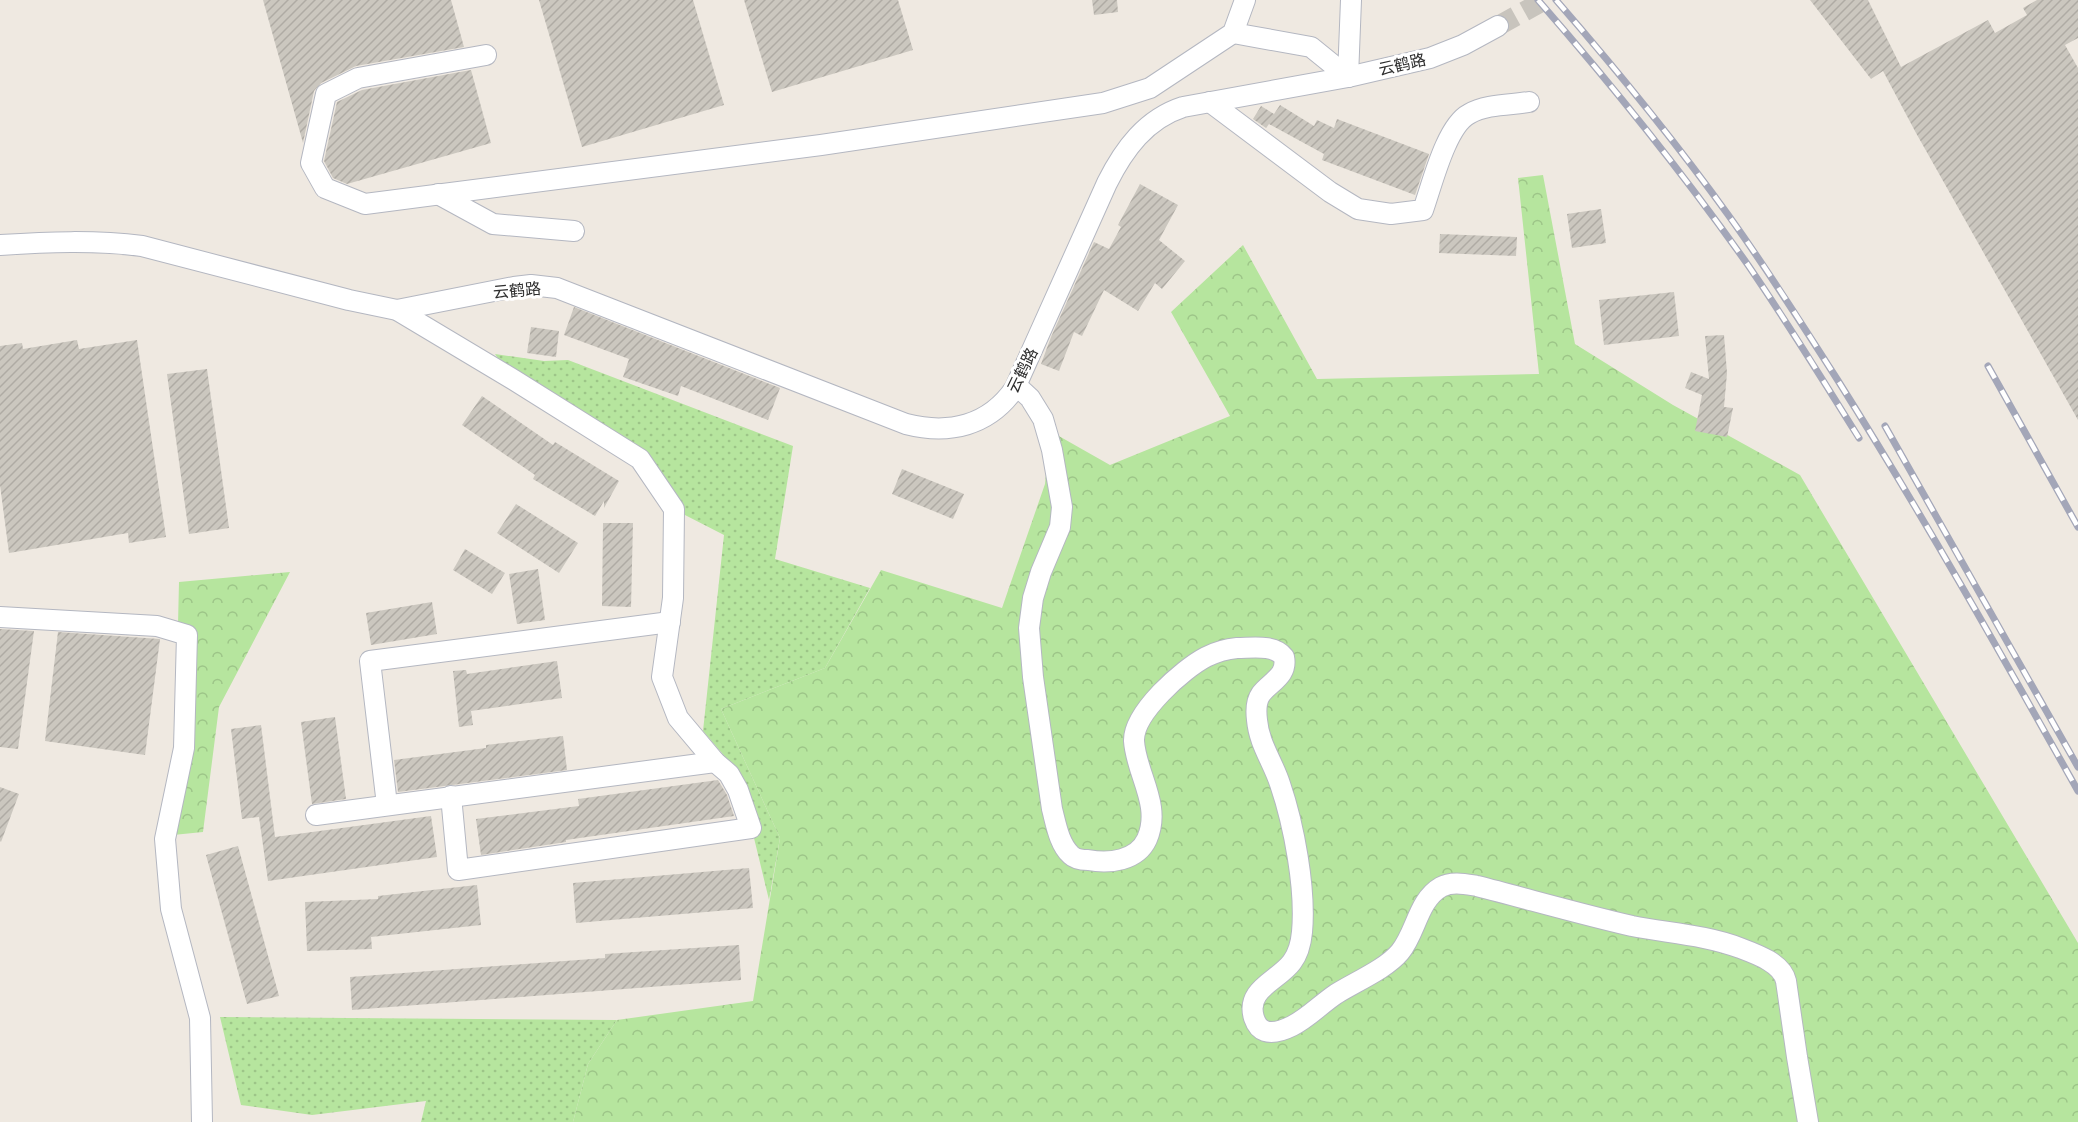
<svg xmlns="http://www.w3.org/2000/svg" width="2078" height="1122" viewBox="0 0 2078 1122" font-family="'PT Sans','Noto Sans SC',sans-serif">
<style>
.grass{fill:url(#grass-dots)}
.forest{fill:url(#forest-crowns)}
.building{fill:url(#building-hatch)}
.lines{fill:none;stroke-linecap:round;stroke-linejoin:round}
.minor-tunnel{stroke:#c8c4bd;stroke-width:20;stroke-dasharray:20 10;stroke-linecap:butt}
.minor-casing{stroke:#b4b7c1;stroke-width:22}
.minor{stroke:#fff;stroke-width:20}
.rail-casing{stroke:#a3a6b8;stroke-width:7}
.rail{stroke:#fff;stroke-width:4.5;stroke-dasharray:14;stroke-linecap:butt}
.labels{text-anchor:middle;stroke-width:6;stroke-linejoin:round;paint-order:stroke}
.street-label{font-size:16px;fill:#2e2e2e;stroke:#fff}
</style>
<defs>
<pattern id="grass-dots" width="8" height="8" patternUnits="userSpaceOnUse" patternTransform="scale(1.5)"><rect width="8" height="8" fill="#b6e59e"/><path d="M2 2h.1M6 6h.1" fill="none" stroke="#9dc588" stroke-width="1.8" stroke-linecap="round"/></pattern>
<pattern id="forest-crowns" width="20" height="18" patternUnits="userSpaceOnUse" patternTransform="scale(1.5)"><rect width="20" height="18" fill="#b6e59e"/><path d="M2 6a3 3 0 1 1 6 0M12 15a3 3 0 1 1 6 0" fill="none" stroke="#9dc588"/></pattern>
<pattern id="building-hatch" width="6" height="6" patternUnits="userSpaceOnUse" patternTransform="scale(1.5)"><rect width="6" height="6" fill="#cbc7bf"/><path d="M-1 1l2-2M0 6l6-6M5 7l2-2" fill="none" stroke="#afaba4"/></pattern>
</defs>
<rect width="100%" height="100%" fill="#efe9e1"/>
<!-- grass -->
<g class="grass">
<polygon points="495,354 544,361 568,360 793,446 775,559 870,588 825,668 721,709 780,838 769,900 738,772 703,731 724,535 683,514 646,455 503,366"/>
<polygon points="220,1017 617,1020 588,1064 573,1122 421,1122 426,1101 312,1115 241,1105"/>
</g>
<!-- forest -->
<g class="forest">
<polygon points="1543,175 1575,344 1673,405 1800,475 2078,943 2078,1122 573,1122 588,1064 617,1020 753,1001 780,838 721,709 825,668 881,570 1002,608 1045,484 1050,431 1110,465 1230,416 1171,312 1243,245 1317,379 1539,374 1518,178"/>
<polygon points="290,572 219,707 203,832 173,835 179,582"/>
</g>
<!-- building -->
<g class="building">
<polygon points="263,0 451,0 464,47 356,66 321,83 314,91 303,143"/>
<polygon points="539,0 693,0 724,105 582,147"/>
<polygon points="744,0 898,0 913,50 772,92"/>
<polygon points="1092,0 1117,0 1118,12 1094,15"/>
<polygon points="1810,0 1868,0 1901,67 1988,20 1995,33 2027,15 2023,8 2037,0 2078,0 2078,38 2065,45 2078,68 2078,420 1916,133 1883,71 1871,79"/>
<polygon points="471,70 491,143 347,184 333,178 324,161 337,102 362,90"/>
<polygon points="1280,105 1314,126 1317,120 1334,128 1337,119 1429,154 1415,195 1322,160 1324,154 1269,124 1266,128 1253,119 1261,106 1274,114"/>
<polygon points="1140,184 1178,205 1159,240 1185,261 1162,289 1155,283 1138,311 1104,290 1082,336 1074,332 1059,371 1041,364 1051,337 1094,242 1109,249 1121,227 1118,225"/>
<polygon points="1601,209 1606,243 1572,248 1567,214"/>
<polygon points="1440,234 1517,237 1516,256 1439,253"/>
<polygon points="1674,292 1679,336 1604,345 1599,300"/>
<polygon points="574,307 780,388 768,420 681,386 678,396 623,377 629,359 564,335"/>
<polygon points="531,327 559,331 556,357 527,353"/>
<polygon points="1724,335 1727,373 1724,407 1733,408 1727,437 1695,431 1702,395 1685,388 1691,372 1709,379 1705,336"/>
<polygon points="77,340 79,349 137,340 166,537 129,543 128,533 9,553 0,485 0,346 22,343 23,349"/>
<polygon points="207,369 229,528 189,534 167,374"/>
<polygon points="482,396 553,445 555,442 619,481 604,508 604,501 595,516 533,479 535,475 462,425"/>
<polygon points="902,469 964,494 953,519 892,494"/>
<polygon points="516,504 578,543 559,573 497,533"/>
<polygon points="603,523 633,523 631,607 602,606"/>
<polygon points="465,549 505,573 492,594 453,570"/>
<polygon points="538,569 545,620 517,624 509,574"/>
<polygon points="432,602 437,634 371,645 366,613"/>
<polygon points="0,629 34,631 18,749 0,747"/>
<polygon points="58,632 160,639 145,755 45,741"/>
<polygon points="557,661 562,698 471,711 473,725 459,727 453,671 466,670 467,674"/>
<polygon points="335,717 346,799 312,804 301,722"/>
<polygon points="261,725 275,837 431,816 437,857 268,881 259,817 242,819 231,729"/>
<polygon points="563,736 567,770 398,792 394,760 486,748 486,745"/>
<polygon points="718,780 727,795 734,816 566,840 566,842 481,855 476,819 579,806 578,799"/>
<polygon points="0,787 19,794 1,842 0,841"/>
<polygon points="238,846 279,996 247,1004 206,855"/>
<polygon points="749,868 753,908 576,923 573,883"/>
<polygon points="477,885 481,925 371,937 372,949 307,951 305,902 378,899 378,896"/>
<polygon points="739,945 741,980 352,1010 350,977 605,958 605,954"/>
</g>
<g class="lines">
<!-- minor-tunnel -->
<polyline class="minor-tunnel" points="1498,26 1545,0"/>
<defs>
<g id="minor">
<polyline points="1233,33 1311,47 1348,77"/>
<polyline points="486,55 358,78 326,94 311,163 325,188 365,204 821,145 1103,103 1150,88 1233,33 1245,0"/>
<polyline points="1348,77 1351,0"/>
<path d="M 1210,102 L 1330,192 L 1358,209 L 1391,214 L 1423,210 C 1432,185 1446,126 1469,114 C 1486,104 1511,105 1529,102"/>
<polyline points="438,194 493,224 574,231"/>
<path d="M 0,245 C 47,242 95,240 142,246 L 349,300 L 397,310 L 514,380 L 640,459 L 674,509 L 673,598 L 662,677 L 678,718 L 715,762 L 729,774 L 738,790 L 751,828 L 458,870 L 451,796"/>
<path d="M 397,310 L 514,287 L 531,285 L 557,288 L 906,424 C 949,435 989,426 1015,388 L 1107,183 C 1124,149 1146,119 1183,107 L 1348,77 L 1430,58 L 1463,45 L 1498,26"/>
<path d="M 1017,386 L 1030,398 L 1043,419 L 1052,450 L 1062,507 L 1060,527 L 1041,572 L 1033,598 L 1029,628 L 1033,677 L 1052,809 C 1056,824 1059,844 1071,855 C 1075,859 1082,860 1088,860 C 1109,864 1137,861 1147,839 C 1162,805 1136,774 1134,741 C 1133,713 1183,669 1206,657 C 1216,652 1226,649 1237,648 C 1252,648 1274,644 1284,657 C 1288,676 1270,682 1261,694 C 1256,701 1256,712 1257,720 C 1259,744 1273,762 1280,784 C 1294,825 1306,889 1302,932 C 1301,943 1298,954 1292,962 C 1278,981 1245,989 1254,1018 C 1256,1024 1259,1029 1265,1031 C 1274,1034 1284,1030 1292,1026 C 1308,1018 1321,1004 1336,994 C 1355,982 1386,969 1400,952 C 1416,933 1418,900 1441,887 C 1452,881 1465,884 1477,886 C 1528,899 1580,914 1632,926 C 1668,933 1706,935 1740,948 C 1756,954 1782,963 1786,981 L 1797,1057 L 1808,1122"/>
<polyline points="0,617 157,626 187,635 184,748 165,839 171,909 200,1018 202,1122"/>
<polyline points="387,805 370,661 670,622"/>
<polyline points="316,815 715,762"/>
</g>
</defs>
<!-- minor casing -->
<use href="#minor" class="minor-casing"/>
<!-- minor -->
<use href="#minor" class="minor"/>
<defs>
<g id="rail">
<path d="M 1538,0 C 1612,85 1683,173 1748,265 C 1787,322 1823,380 1859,438"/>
<path d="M 1556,0 C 1616,69 1675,141 1729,216 C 1767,269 1802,324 1837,379 C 1922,514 2000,652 2078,791"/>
<polyline points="1988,366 2078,527"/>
<polyline points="1885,426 2078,767"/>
</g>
</defs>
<!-- rail casing -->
<use href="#rail" class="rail-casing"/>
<!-- rail -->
<use href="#rail" class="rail"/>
</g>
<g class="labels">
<!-- street labels -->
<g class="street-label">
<text transform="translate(1402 64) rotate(-13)" y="6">云鹤路</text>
<text transform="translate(517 290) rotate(-5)" y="6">云鹤路</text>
<text transform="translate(1022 370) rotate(-64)" y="6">云鹤路</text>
</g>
</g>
</svg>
